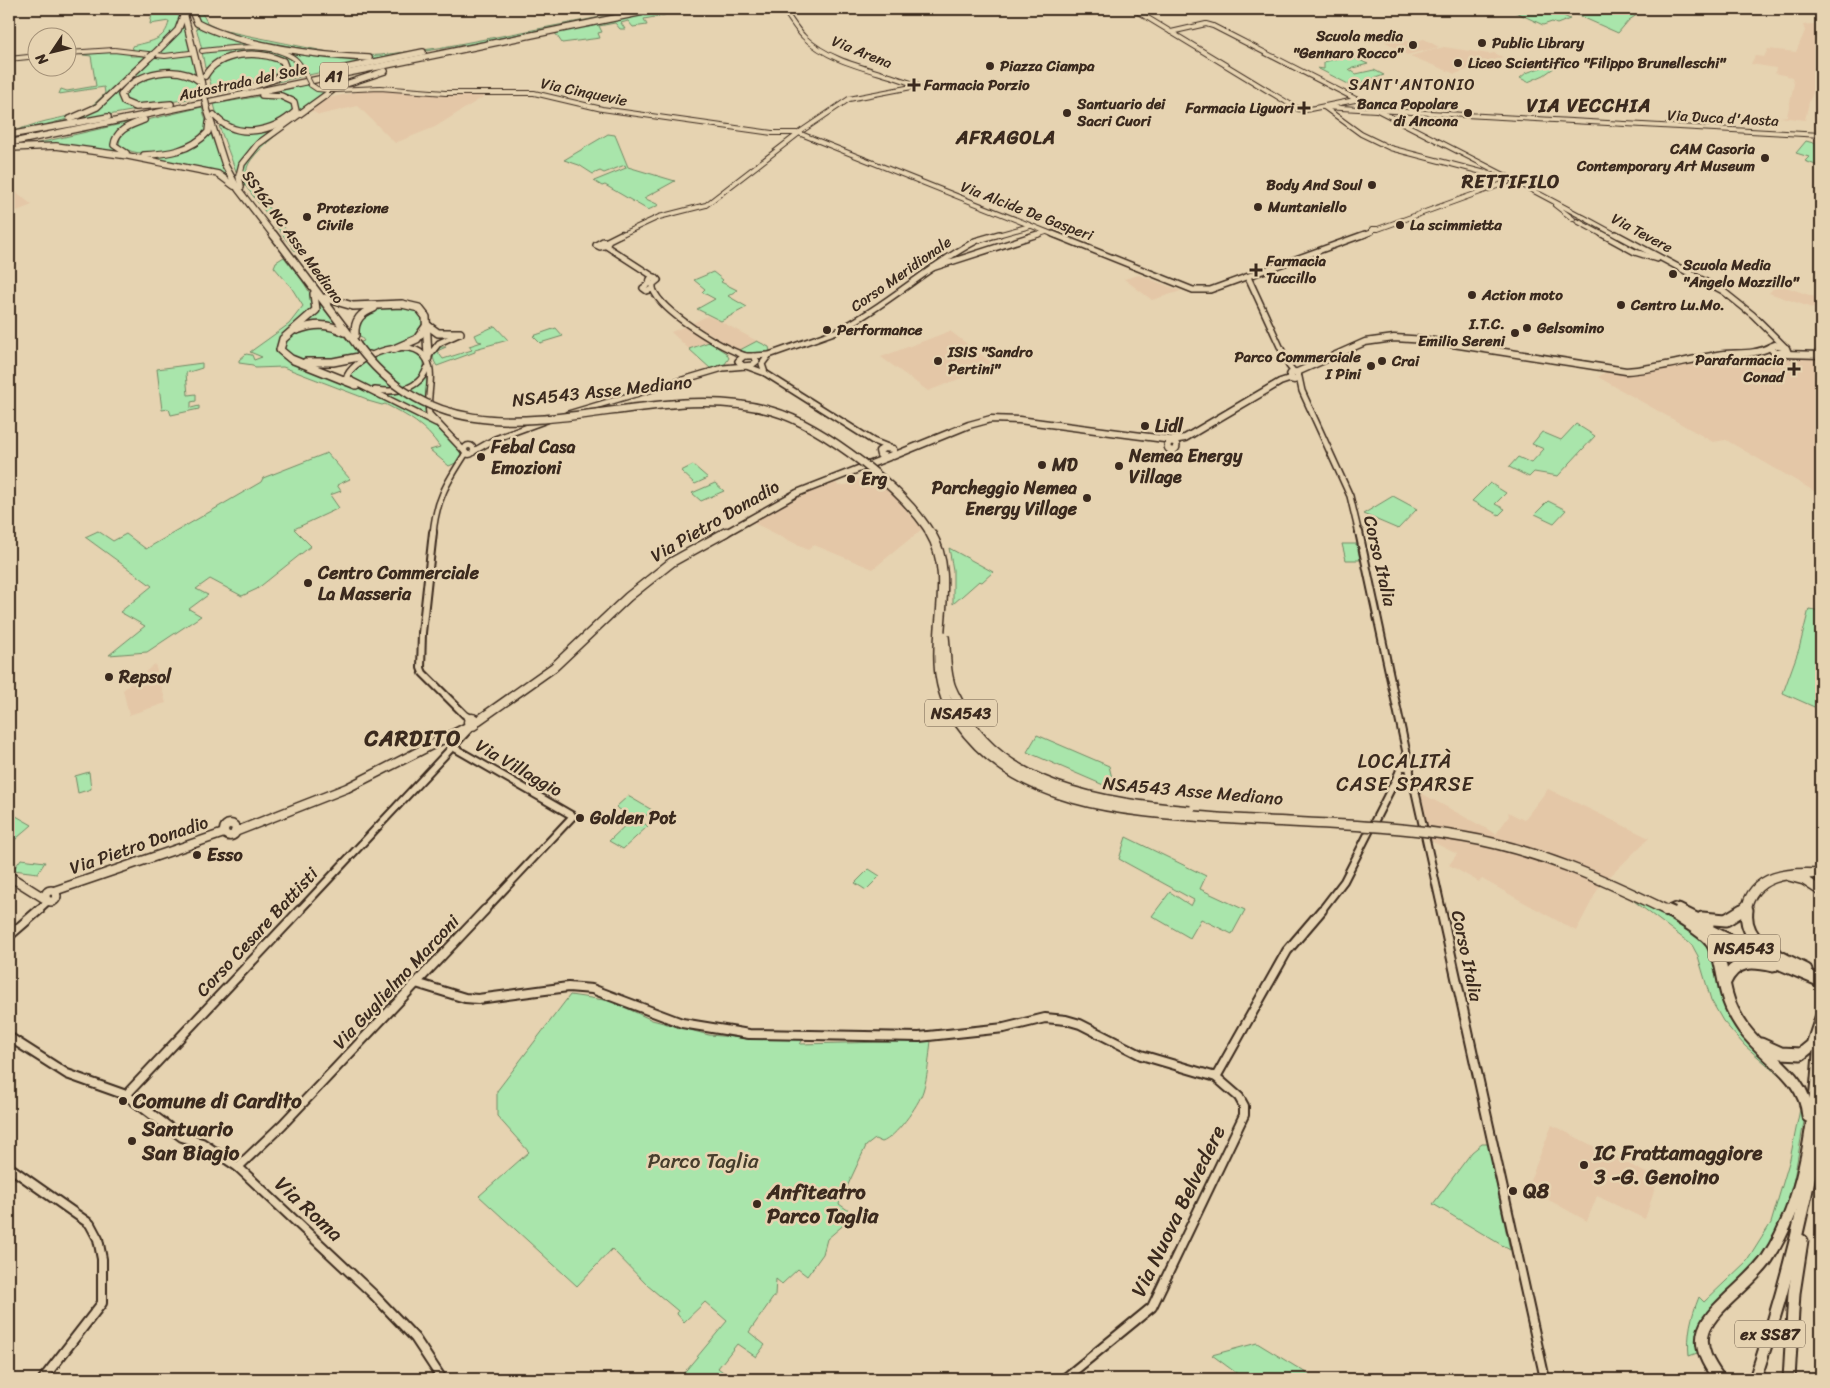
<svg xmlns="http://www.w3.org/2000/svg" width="1830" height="1388" viewBox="0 0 1830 1388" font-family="Sriracha,sans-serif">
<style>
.built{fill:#e4c7a7}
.green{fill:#a9e5ab;stroke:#728864}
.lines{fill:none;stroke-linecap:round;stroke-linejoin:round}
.minor-far3-casing{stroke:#3b2a1e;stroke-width:6}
.minor-far2-casing{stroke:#3b2a1e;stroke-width:8}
.minor-far1-casing{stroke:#3b2a1e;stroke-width:10}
.minor-casing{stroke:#3b2a1e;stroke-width:12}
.major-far1-casing{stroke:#3b2a1e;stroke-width:9}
.major-casing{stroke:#3b2a1e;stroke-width:11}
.highway-far3-casing{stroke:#3b2a1e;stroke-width:8}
.highway-far2-casing{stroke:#3b2a1e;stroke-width:10}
.highway-far1-casing{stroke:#3b2a1e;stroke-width:12}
.highway-casing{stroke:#3b2a1e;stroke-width:15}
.minor-far3{stroke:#e6d3b1;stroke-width:4}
.minor-far2{stroke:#e6d3b1;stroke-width:5}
.minor-far1{stroke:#e6d3b1;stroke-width:6}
.minor{stroke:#e6d3b1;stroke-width:8}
.major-far1{stroke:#e6d3b1;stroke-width:6}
.major{stroke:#e6d3b1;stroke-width:8}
.highway-far3{stroke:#e6d3b1;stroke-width:5.5}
.highway-far2{stroke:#e6d3b1;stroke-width:7}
.highway-far1{stroke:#e6d3b1;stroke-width:9}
.highway{stroke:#e6d3b1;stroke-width:11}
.minor-bridge-casing{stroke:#3b2a1e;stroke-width:6;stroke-linecap:butt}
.highway-bridge-far3-casing{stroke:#3b2a1e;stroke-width:8;stroke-linecap:butt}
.highway-bridge-far2-casing{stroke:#3b2a1e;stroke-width:10;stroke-linecap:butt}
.highway-bridge-far1-casing{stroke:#3b2a1e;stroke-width:12;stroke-linecap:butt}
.highway-bridge-casing{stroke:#3b2a1e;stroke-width:15;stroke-linecap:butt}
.minor-bridge{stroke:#e6d3b1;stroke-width:4}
.highway-bridge-far3{stroke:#e6d3b1;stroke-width:5.5}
.highway-bridge-far2{stroke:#e6d3b1;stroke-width:7}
.highway-bridge-far1{stroke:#e6d3b1;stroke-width:9}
.highway-bridge{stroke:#e6d3b1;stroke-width:11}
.poi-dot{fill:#3b2a1e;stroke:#e6d3b1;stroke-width:2}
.labels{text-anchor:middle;stroke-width:5;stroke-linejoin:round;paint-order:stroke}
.far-poi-label{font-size:15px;font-weight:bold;fill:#3b2a1e;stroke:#e6d3b1;text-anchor:start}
.far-street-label{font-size:15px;fill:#3b2a1e;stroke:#e6d3b1}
.shield{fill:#e6d3b1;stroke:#6e5d4a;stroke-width:1}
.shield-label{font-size:16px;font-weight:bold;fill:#3b2a1e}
.far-quarter-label{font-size:16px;letter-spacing:1px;fill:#3b2a1e;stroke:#e6d3b1}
.street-label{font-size:18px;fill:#3b2a1e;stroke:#e6d3b1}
.poi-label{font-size:18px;font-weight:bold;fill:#3b2a1e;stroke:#e6d3b1;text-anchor:start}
.far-district-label{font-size:19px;font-weight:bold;letter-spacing:1px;fill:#3b2a1e;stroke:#e6d3b1}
.quarter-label{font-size:20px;letter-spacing:1px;fill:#3b2a1e;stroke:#e6d3b1}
.near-poi-label{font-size:21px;font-weight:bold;fill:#3b2a1e;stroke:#e6d3b1;text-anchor:start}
.near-park-label{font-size:21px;fill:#463d2c;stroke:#e6d3b1}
.near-street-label{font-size:21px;fill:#3b2a1e;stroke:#e6d3b1}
.district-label{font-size:22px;font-weight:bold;letter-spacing:1px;fill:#3b2a1e;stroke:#e6d3b1}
</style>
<rect width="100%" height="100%" fill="#e6d3b1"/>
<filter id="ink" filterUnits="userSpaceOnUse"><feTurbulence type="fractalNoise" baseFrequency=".02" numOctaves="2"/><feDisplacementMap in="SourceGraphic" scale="10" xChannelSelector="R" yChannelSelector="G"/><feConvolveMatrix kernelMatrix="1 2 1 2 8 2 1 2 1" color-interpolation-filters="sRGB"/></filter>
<g filter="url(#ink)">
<!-- built -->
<g class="built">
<polygon points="1821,23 1821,81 1818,82 1809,102 1805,120 1780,117 1787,116 1794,84 1792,77 1775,73 1776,68 1751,64 1755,56 1764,57 1768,49 1796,52 1805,31 1803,25"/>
<polygon points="1400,36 1410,43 1424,39 1439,47 1407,55 1383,40"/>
<polygon points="1444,47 1489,54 1494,53 1503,57 1455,74 1410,56"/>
<polygon points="383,90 488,94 435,127 395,143 358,106 319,115 310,110 324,99 361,91"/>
<polygon points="9,186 32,205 9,214"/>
<polygon points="1139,275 1181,291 1152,300 1124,279"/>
<polygon points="1777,284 1821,299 1821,311 1769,293"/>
<polygon points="707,316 720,321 757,341 738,351 733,348 693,323"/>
<polygon points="686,326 709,342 689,349 671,332"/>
<polygon points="950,331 995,365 928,391 881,357"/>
<polygon points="1755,356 1821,358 1821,495 1726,440 1713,442 1598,377 1608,371 1642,373 1728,357"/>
<polygon points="867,473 896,498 922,529 873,569 814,545 808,550 752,522 786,503 834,482 839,486 851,484"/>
<polygon points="155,664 166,703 129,715 123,690"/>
<polygon points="1548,789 1649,838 1599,887 1576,931 1482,879 1479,882 1449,865 1457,854 1431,841 1421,793 1496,834 1509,816 1508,812 1524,820"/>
<polygon points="1552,1125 1658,1179 1645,1219 1597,1196 1587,1221 1527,1188"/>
</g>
<!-- green -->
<g class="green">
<path d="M 153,9 L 179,9 C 183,29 164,41 152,54 L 134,52 L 132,46 C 148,42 166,41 169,21 L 150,24 Z"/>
<polygon points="196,9 200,9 201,11 197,12 202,13 208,24 221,30 333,53 358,56 381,55 438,48 643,9 470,44 394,56 374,58 348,57 224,34 200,23"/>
<polygon points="669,9 680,9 664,12 665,15 644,19 647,25 633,27 628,21 621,23 625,29 620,29 615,23 599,26 602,32 598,33 600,38 562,43 555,33"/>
<polygon points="1509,9 1629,9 1640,13 1629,20 1618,33 1573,13 1564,16 1570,19 1557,24 1552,22 1543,25"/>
<polygon points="184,22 191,51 169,55 156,54"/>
<path d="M 195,23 L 217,34 L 340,57 L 380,59 L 309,75 C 306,70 302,64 298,59 C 282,42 223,48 202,50 Z"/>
<path d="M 247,48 C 273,52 291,51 304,76 L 268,84 L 285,73 L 282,59 L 240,55 L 205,68 L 202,52 Z"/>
<path d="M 115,51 L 132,53 L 130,56 L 150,56 L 98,105 L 75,117 L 9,134 L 9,132 C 22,129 33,124 46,121 C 69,116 89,113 105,93 L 104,87 L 59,94 L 61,89 L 67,91 L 96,86 L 91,56 L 68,53 Z"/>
<path d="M 191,54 L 196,75 C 176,66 139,74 123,88 L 121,100 L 148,108 L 46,126 L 84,115 L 154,56 Z"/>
<polygon points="1346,54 1368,64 1349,69 1356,74 1374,70 1384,75 1352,86 1317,68 1324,69 1324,62 1346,56"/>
<path d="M 256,56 L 280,61 L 282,69 C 265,86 237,89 214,94 L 208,75 C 222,60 237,58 256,56 Z"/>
<polygon points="1556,62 1558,65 1544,75 1528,82 1520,78 1526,73"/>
<polygon points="164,73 196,78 201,97 145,106 126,102 122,97 139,80"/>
<path d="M 310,84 L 328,92 L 259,144 L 237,174 L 219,126 L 233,130 L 268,128 L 298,109 C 296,96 276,96 265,94 Z"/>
<path d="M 334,92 C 315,106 252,148 247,168 C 246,176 250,181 253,186 L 249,189 L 255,190 L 300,248 L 296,252 L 244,184 L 242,168 L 251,154 L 286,125 Z"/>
<polygon points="261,96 289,100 295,108 289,117 260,128 235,129 218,119 214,104"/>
<path d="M 202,107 L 207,125 L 205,133 C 200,137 193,144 187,147 C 170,153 132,159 119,144 L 121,134 L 143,121 Z"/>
<path d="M 143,119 L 113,139 L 122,152 C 162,160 177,152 210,132 L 228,178 L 205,168 L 34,144 Z"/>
<polygon points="608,134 615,135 628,167 675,181 644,198 659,205 648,210 605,185 602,186 594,181 626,168 625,165 604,173 600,171 593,174 579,165 564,160"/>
<polygon points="1806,141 1821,145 1821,167 1805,161 1809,157 1796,153"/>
<path d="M 284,257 C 292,269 323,300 310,313 C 299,323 287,331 278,342 L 277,351 L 280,355 L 406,407 L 430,421 L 459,449 L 461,455 L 458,462 L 449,466 L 430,450 L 440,447 C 425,425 408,416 385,404 L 382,405 L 368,401 L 367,399 L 283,367 L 255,368 L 253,365 L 239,363 L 239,360 L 246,354 L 252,355 L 254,360 L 262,357 L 250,352 L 289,324 L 303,306 L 291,287 L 274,267 L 276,262 Z"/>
<polygon points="713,272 723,280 721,282 737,290 728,296 747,307 721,321 697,309 715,299 702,292 705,289 694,280"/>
<polygon points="318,301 337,326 303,326"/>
<path d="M 395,305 L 418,310 L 423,318 L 422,332 L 407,343 L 346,360 L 304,361 L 284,353 L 282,344 C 291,334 297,332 310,329 C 331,324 337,329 352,345 L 364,341 L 357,332 L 358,319 L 379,307 Z"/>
<path d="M 495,326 L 508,340 L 475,349 L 475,352 L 437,366 C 429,355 436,348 445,342 L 441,347 L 446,347 L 437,351 L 443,359 L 472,350 L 469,346 L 482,342 L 478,341 L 475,335 Z"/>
<polygon points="556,328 563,336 540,343 533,336"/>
<polygon points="757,341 769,347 770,351 755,354 738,351"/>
<polygon points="709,342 726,353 729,358 725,364 711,369 689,349"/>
<path d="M 410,349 L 424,357 L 424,373 C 421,376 417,382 412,384 C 395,394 366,391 350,379 L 349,373 C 360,356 390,350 410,349 Z"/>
<polygon points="202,363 202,368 186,373 188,395 196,394 196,401 191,402 191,408 199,406 199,409 171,415 169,409 162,410 157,369"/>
<path d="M 427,375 L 426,414 L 377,393 C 394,393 415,385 427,375 Z"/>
<polygon points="1576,424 1595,436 1558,476 1534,472 1529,477 1509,467 1518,457 1531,463 1544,449 1532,444 1542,432 1561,440"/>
<polygon points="327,453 350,479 337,485 341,491 330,495 339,508 294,529 311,546 257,589 242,596 210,579 196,589 208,595 189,609 201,616 147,652 109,655 145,626 120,612 152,586 85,537 98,531 113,541 126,534 146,549 261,482 263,478"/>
<polygon points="693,465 708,478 695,484 681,471"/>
<polygon points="715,483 724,491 701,501 692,493"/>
<polygon points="1490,483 1506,493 1495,504 1505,509 1499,515 1472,501"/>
<polygon points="1393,496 1417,509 1398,529 1363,514"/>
<polygon points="1548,501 1566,510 1554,523 1535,514"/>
<polygon points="1342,544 1357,544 1360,560 1346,560"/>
<polygon points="949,548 993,572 982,582 979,581 953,604 953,570"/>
<polygon points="1809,609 1821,611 1821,710 1783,693 1799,649"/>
<polygon points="1037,735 1109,766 1115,790 1027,752"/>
<polygon points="89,772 91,789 78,793 75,776"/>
<polygon points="628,796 652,810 640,821 648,826 623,849 609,841 633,818 616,807"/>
<polygon points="9,812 32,825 9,845"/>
<polygon points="1126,837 1206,876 1200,889 1245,910 1232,934 1201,919 1190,938 1152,916 1170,892 1191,906 1194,900 1119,859"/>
<polygon points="21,859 45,862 38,873 13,870"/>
<polygon points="869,869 880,876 866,890 855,883"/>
<path d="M 1630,898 L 1685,923 L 1709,942 L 1727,1004 L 1783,1071 L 1806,1110 L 1794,1179 L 1780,1230 L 1765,1256 L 1711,1311 L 1700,1352 L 1689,1356 C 1687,1334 1691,1317 1699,1297 L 1704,1302 L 1747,1261 L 1771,1223 L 1790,1159 L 1800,1109 L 1798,1097 L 1791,1085 L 1745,1046 L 1723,1021 L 1711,1000 L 1698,956 L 1692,945 Z"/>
<path d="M 570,995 L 611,1001 L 652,1020 L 709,1035 L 756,1039 L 804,1038 L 800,1044 L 931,1041 C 929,1057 928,1076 923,1091 C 919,1105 895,1138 882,1142 L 875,1139 L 866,1146 L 839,1204 L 852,1213 L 847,1222 L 827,1239 L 823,1254 L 807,1276 L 798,1269 L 782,1284 L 776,1279 L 775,1295 L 749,1332 L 765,1345 L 756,1357 L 737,1344 L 718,1368 L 732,1379 L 687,1379 L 682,1375 L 727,1321 L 705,1302 L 684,1322 L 677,1314 L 678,1311 L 647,1285 L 612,1249 L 577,1286 L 479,1196 L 529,1152 L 497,1116 L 497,1091 Z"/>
<polygon points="1482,1144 1488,1144 1510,1250 1433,1204 1472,1152"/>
<polygon points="1257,1343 1316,1379 1249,1379 1243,1378 1212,1355"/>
</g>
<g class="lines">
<defs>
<g id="minor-far3">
<path d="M 783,9 C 790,18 796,29 804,37 C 834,66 881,70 918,86"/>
<polyline points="1133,9 1298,109 1305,110 1355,100"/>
<polyline points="1171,32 1206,24 1213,26 1510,178"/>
<path d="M 202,51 C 229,48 271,41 295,59 C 300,63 303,69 306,75"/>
<polyline points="68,53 114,50 165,56 190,53"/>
<polyline points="9,59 38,56"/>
<polyline points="311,85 317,89 328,90"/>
<polyline points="335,90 380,88 445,93 534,93 602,109 772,133 797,133"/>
<polyline points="1323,107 1821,135"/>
<polyline points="1324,107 1361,134 1390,148 1501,177"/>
<polyline points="800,132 849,99 917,86"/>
<polyline points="801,134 1057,236"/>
<polyline points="1515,181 1581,216"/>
<polyline points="1555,205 1573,219"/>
<polyline points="1583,217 1618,236"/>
<polyline points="1577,221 1605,236"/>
<polyline points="618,236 659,217 706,205 798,134"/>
<polyline points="994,236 1030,226"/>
<polyline points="1034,236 1046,232"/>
<polyline points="1362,236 1372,232 1372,229 1378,229 1508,182"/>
</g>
<g id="minor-far2">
<polyline points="1053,234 1193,290 1210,290 1365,234"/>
<polyline points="1602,234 1635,252 1657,259"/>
<polyline points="1616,234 1723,291 1753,315 1784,346"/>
<polygon points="603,241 608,242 607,245 600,247 596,245"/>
<polyline points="607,241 621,234"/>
<polyline points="975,241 999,234"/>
<polyline points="606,246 654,277"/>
<polyline points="932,268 1038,234"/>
<polygon points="655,277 658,280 653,284 653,289 647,291 643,288 649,284 650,279"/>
<polyline points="1248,277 1289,366 1294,372"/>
<path d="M 653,289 C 662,313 722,348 746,356"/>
<path d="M 841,329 C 889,304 928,266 976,241"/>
<polygon points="744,356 753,356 757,361 752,365 743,366 738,361"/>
<polyline points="753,356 769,355 837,331"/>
<polyline points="428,357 439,343 459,334"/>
<polyline points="765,373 762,364 768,356"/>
<polyline points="1299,377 1302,391 1350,496 1359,534"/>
<path d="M 375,390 C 396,393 419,390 427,368"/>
<polyline points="568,414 723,368 746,366 765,373 873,441 888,447"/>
<path d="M 436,423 L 352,381 L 347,376 C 357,355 413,333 427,360 C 435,375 426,397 429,414 L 464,451"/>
<circle cx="469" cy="450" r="4.5"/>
<polyline points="474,451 495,439 547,420"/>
<path d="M 433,534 C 436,499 448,481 466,453"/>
</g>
<g id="minor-far1">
<polyline points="433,532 422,633 421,668 423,673 465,715 472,719"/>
<polyline points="1359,532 1410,769"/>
<polyline points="451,746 573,816 484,911"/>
<polygon points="1401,767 1409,767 1411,778 1402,780 1398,775"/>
<polyline points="1412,777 1442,911"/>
<polyline points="37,911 48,901"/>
<polyline points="299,911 472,726"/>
<polyline points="1321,911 1344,881 1398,775"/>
</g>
<g id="minor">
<polyline points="1441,910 1545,1379"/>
<polyline points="9,936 39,910"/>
<polyline points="416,983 465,998 478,999 568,987 592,989 682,1023 749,1034 919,1037 1004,1028 1045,1018 1066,1020 1080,1024 1141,1055 1216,1077 1239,1097 1244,1106 1244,1115 1152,1307 1064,1379"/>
<polyline points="9,1037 67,1074 126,1095 182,1137 202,1143 238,1167 373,1294 415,1338 442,1379"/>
<polyline points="1216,1077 1287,951 1322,910"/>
<polyline points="126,1095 300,910"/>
<polyline points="9,1167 90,1224 98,1239 102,1259 102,1303 43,1379"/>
<polyline points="238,1167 282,1125 485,910"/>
</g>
<g id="major-far1">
<polygon points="1775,345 1786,348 1788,353 1775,353 1770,347"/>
<polyline points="1785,354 1821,355"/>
<circle cx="1294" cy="376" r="4"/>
<path d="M 1295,373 L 1365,342 L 1394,338 L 1427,340 L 1626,371 C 1657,369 1686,360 1717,355 C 1734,352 1754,356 1770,347"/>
<circle cx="1172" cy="446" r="4.5"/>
<polygon points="884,448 893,449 894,454 887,457 880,455 879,451"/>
<polyline points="893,456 969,425 991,419 1019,420 1172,440 1185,438 1280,382 1292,378"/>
<polyline points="724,534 797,493 889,457"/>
</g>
<g id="major">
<circle cx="472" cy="722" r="4"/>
<polyline points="476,722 554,667 628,597 672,562 726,532"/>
<circle cx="230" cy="830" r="6"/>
<polyline points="235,832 347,788 469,726"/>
<polyline points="9,876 44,898"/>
<circle cx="51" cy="896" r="5.5"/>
<polyline points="54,891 224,833"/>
</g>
<g id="highway-far3">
<polyline points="183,9 204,94"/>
<path d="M 191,9 L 197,23 C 241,46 319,56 369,58"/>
<polyline points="155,53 178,30 184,14"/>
<polyline points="331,71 423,52"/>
<path d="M 205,76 C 219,51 259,50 283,61 L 286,69 L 275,79 L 245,89"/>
<path d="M 171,104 L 136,107 L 124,102 L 121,95 C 138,71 178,64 201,82"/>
<polyline points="207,109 225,165 238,189 274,236"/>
<path d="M 214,115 C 236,141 274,132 296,111 L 294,102 L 281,96 L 262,95"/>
<polyline points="70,119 97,107 150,57"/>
<polyline points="9,135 108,117"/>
<polyline points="9,143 658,9"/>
<polyline points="11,148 56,146 128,156 218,174 234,186"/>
<path d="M 126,153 L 114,145 C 116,129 131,125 144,120"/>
<path d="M 144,155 C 168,154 191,151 208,132 L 209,123"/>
<polyline points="241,187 239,176 242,164 258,144 337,87 385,71"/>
</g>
<g id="highway-far2">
<polyline points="273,234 357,345"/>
<polyline points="314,294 316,310 283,339 280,350 291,359 356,385"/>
<polyline points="325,298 353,306 402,304 419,308 426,317 428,358"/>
<polyline points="427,325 438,333 460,333"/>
<path d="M 297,330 C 314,324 328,323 344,332"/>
<path d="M 355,335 C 354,320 361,313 374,308"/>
<polyline points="394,349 417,339 427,325"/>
<polyline points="306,362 333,362 369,355"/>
</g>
<g id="highway-far1">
<polyline points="1789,876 1804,880 1821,891"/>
<polyline points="1675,908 1680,911"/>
<polyline points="1741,911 1746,906"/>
<path d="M 1746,911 C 1752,874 1790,872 1821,874"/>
</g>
<g id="highway">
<polyline points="1678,910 1708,925"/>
<path d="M 1747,910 C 1742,944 1781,957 1806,970"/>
<path d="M 1673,913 C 1686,923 1703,930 1712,943 C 1722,959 1722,978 1727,995 C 1730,1007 1737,1019 1744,1029 C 1766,1059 1805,1076 1808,1116"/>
<polyline points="1702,918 1726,920 1742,910"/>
<polyline points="1700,926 1759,955 1821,981"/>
<path d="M 1725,982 C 1735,960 1752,961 1773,966"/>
<polyline points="1761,1044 1781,1053 1801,1054 1812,1045 1821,1018"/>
<path d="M 1719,1379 C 1709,1365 1698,1348 1704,1330 C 1712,1307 1751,1283 1767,1259 C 1811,1192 1815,1106 1821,1028"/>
<path d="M 1755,1379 C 1784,1292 1807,1204 1821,1113"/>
<polyline points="1789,1379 1794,1293 1802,1241"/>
</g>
</defs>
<!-- minor-far3 casing -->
<use href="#minor-far3" class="minor-far3-casing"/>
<!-- minor-far2 casing -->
<use href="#minor-far2" class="minor-far2-casing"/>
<!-- minor-far1 casing -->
<use href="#minor-far1" class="minor-far1-casing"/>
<!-- minor casing -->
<use href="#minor" class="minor-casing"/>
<!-- major-far1 casing -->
<use href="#major-far1" class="major-far1-casing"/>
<!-- major casing -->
<use href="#major" class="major-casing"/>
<!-- highway-far3 casing -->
<use href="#highway-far3" class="highway-far3-casing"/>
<!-- highway-far2 casing -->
<use href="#highway-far2" class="highway-far2-casing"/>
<!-- highway-far1 casing -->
<use href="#highway-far1" class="highway-far1-casing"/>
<!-- highway casing -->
<use href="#highway" class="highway-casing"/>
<!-- minor-far3 -->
<use href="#minor-far3" class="minor-far3"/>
<!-- minor-far2 -->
<use href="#minor-far2" class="minor-far2"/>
<!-- minor-far1 -->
<use href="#minor-far1" class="minor-far1"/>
<!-- minor -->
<use href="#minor" class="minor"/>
<!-- major-far1 -->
<use href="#major-far1" class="major-far1"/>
<!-- major -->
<use href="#major" class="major"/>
<!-- highway-far3 -->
<use href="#highway-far3" class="highway-far3"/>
<!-- highway-far2 -->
<use href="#highway-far2" class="highway-far2"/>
<!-- highway-far1 -->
<use href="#highway-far1" class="highway-far1"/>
<!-- highway -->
<use href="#highway" class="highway"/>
<defs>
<g id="minor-bridge">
<polyline points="306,75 311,85"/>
<polyline points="328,90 335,90"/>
</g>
<g id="highway-bridge-far3">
<polyline points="150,57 155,53"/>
<polyline points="204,94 207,109"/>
</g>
<path id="highway-bridge-far2" d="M 357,345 C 466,492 632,371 772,411 C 804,420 837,443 863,463 C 888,483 914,506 931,534"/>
<g id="highway-bridge-far1">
<path d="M 930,532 C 964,588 914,659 958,721 C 1019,810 1138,812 1235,819 C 1310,824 1388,824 1463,837 C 1535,849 1603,879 1668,911"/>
<path d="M 944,636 C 946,651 945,667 949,681 C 950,688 955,696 958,702 C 995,789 1107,803 1190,811"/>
</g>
<polyline id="highway-bridge" points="1666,910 1673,913"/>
</defs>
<!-- minor-bridge casing -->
<use href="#minor-bridge" class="minor-bridge-casing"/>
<!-- highway-bridge-far3 casing -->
<use href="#highway-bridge-far3" class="highway-bridge-far3-casing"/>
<!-- highway-bridge-far2 casing -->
<use href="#highway-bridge-far2" class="highway-bridge-far2-casing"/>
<!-- highway-bridge-far1 casing -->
<use href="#highway-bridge-far1" class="highway-bridge-far1-casing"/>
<!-- highway-bridge casing -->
<use href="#highway-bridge" class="highway-bridge-casing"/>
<!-- minor-bridge -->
<use href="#minor-bridge" class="minor-bridge"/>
<!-- highway-bridge-far3 -->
<use href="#highway-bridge-far3" class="highway-bridge-far3"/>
<!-- highway-bridge-far2 -->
<use href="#highway-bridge-far2" class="highway-bridge-far2"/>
<!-- highway-bridge-far1 -->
<use href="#highway-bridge-far1" class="highway-bridge-far1"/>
<!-- highway-bridge -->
<use href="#highway-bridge" class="highway-bridge"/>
</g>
</g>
<!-- markers -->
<g class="poi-dot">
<circle cx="1482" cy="43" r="5"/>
<circle cx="1413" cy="45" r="5"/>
<circle cx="1458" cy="63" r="5"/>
<circle cx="990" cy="66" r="5"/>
<path d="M911.5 77.5h5v5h5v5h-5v5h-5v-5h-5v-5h5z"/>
<path d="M1301.5 100.5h5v5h5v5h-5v5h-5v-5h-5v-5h5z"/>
<circle cx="1067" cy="113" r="5"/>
<circle cx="1468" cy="113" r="5"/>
<circle cx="1765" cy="158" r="5"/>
<circle cx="1372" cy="185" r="5"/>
<circle cx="1258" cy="207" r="5"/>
<circle cx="307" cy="217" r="5"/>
<circle cx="1400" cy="225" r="5"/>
<path d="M1253.5 262.5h5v5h5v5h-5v5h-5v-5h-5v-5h5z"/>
<circle cx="1673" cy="274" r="5"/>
<circle cx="1472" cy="295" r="5"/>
<circle cx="1621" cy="305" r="5"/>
<circle cx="1527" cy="328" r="5"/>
<circle cx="827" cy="330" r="5"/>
<circle cx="1515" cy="333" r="5"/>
<circle cx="938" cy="361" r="5"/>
<circle cx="1382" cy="361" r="5"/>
<circle cx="1371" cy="366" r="5"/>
<path d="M1791.5 361.5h5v5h5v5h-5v5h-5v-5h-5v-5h5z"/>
<circle cx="1145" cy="426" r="5"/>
<circle cx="481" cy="457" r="5"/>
<circle cx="1042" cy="465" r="5"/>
<circle cx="1119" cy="466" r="5"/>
<circle cx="851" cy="479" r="5"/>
<circle cx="1087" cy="498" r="5"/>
<circle cx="308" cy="583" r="5"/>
<circle cx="109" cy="677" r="5"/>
<circle cx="580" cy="818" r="5"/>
<circle cx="197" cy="855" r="5"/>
<circle cx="123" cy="1101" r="5"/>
<circle cx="132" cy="1141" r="5"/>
<circle cx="1584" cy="1165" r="5"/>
<circle cx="1513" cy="1191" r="5"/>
<circle cx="757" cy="1204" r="5"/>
</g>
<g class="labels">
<!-- far-poi labels -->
<g class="far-poi-label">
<text x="1403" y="41" text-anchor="end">Scuola media<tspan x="1403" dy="17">"Gennaro Rocco"</tspan></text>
<text x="1492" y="48">Public Library</text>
<text x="1468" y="68">Liceo Scientifico "Filippo Brunelleschi"</text>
<text x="1000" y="71">Piazza Ciampa</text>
<text x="924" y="90">Farmacia Porzio</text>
<text x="1077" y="109">Santuario dei<tspan x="1077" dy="17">Sacri Cuori</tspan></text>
<text x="1458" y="109" text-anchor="end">Banca Popolare<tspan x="1458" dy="17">di Ancona</tspan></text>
<text x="1294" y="113" text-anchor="end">Farmacia Liguori</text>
<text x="1755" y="154" text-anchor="end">CAM Casoria<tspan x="1755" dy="17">Contemporary Art Museum</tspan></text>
<text x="1362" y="190" text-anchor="end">Body And Soul</text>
<text x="1268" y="212">Muntaniello</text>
<text x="317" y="213">Protezione<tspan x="317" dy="17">Civile</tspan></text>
<text x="1410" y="230">La scimmietta</text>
<text x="1266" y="266">Farmacia<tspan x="1266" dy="17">Tuccillo</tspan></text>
<text x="1683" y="270">Scuola Media<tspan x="1683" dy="17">"Angelo Mozzillo"</tspan></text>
<text x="1482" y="300">Action moto</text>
<text x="1631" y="310">Centro Lu.Mo.</text>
<text x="1505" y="329" text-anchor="end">I.T.C.<tspan x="1505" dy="17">Emilio Sereni</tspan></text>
<text x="1537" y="333">Gelsomino</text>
<text x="837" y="335">Performance</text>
<text x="948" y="357">ISIS "Sandro<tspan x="948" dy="17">Pertini"</tspan></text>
<text x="1361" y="362" text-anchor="end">Parco Commerciale<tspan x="1361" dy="17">I Pini</tspan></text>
<text x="1784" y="365" text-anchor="end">Parafarmacia<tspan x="1784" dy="17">Conad</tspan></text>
<text x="1392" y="366">Crai</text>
</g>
<!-- far-street labels -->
<g class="far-street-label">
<text transform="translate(862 52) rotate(22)" y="5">Via Arena</text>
<text transform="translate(243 82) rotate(-12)" y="5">Autostrada del Sole</text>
<text transform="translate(584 92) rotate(12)" y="5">Via Cinquevie</text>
<text transform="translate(1723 118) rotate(3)" y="5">Via Duca d'Aosta</text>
<text transform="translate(1027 211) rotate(21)" y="5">Via Alcide De Gasperi</text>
<text transform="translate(1642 233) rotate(28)" y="5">Via Tevere</text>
<text transform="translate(293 237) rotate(54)" y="5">SS162 NC Asse Mediano</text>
<text transform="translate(901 274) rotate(-35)" y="5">Corso Meridionale</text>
</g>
<!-- shield labels -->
<g class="shield">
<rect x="320" y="62.5" width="28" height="27" rx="4"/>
<rect x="925" y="699.5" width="72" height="27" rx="4"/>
<rect x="1708" y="934.5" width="72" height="27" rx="4"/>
<rect x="1735" y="1320.5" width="70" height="27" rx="4"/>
</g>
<g class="shield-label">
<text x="334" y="82">A1</text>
<text x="961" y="719">NSA543</text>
<text x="1744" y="954">NSA543</text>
<text x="1770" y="1340">ex SS87</text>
</g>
<!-- far-quarter labels -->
<g class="far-quarter-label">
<text x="1412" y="90">SANT'ANTONIO</text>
</g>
<!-- street labels -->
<g class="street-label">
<text transform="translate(602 391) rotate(-6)" y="6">NSA543 Asse Mediano</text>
<text transform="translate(715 521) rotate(-30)" y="6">Via Pietro Donadio</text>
<text transform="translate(1380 561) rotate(77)" y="6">Corso Italia</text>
<text transform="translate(519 768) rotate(30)" y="6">Via Villaggio</text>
<text transform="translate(1193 791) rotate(5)" y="6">NSA543 Asse Mediano</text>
<text transform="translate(139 845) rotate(-19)" y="6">Via Pietro Donadio</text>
<text transform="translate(257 932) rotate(-47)" y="6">Corso Cesare Battisti</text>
<text transform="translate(1467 956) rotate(78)" y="6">Corso Italia</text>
<text transform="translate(396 982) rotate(-47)" y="6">Via Guglielmo Marconi</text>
</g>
<!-- poi labels -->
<g class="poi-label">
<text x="1155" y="432">Lidl</text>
<text x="491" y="453">Febal Casa<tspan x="491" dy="21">Emozioni</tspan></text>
<text x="1129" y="462">Nemea Energy<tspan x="1129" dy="21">Village</tspan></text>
<text x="1052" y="471">MD</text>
<text x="861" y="485">Erg</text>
<text x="1077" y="494" text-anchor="end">Parcheggio Nemea<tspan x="1077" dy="21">Energy Village</tspan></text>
<text x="318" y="579">Centro Commerciale<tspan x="318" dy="21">La Masseria</tspan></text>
<text x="119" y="683">Repsol</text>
<text x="590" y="824">Golden Pot</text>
<text x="207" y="861">Esso</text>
</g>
<!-- far-district labels -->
<g class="far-district-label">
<text x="1589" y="112">VIA VECCHIA</text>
<text x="1006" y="144">AFRAGOLA</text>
<text x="1511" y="188">RETTIFILO</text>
</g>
<!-- quarter labels -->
<g class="quarter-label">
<text x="1405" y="768">LOCALITÀ<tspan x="1405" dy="23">CASE SPARSE</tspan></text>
</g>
<!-- near-poi labels -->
<g class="near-poi-label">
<text x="133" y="1108">Comune di Cardito</text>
<text x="142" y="1136">Santuario<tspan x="142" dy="24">San Biagio</tspan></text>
<text x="1594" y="1160">IC Frattamaggiore<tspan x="1594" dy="24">3 -G. Genoino</tspan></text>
<text x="1523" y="1198">Q8</text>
<text x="767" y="1199">Anfiteatro<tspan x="767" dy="24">Parco Taglia</tspan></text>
</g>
<!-- near-park labels -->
<g class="near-park-label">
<text x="703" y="1168">Parco Taglia</text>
</g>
<!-- near-street labels -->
<g class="near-street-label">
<text transform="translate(309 1209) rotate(43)" y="7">Via Roma</text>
<text transform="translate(1178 1211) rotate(-64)" y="7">Via Nuova Belvedere</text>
</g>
<!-- district labels -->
<g class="district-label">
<text x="413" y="746">CARDITO</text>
</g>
</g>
<!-- margin -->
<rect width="1830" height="1388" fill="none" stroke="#e6d3b1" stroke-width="30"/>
<rect x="15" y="15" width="1800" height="1358" fill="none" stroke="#3b2a1e" stroke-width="2" filter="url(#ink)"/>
<!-- north arrow -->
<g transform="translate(52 52) rotate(235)"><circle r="24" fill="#e6d3b1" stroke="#a28f76"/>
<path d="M0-4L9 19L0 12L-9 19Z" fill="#3b2a1e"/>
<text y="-8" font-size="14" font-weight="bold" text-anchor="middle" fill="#3b2a1e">N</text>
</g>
</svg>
